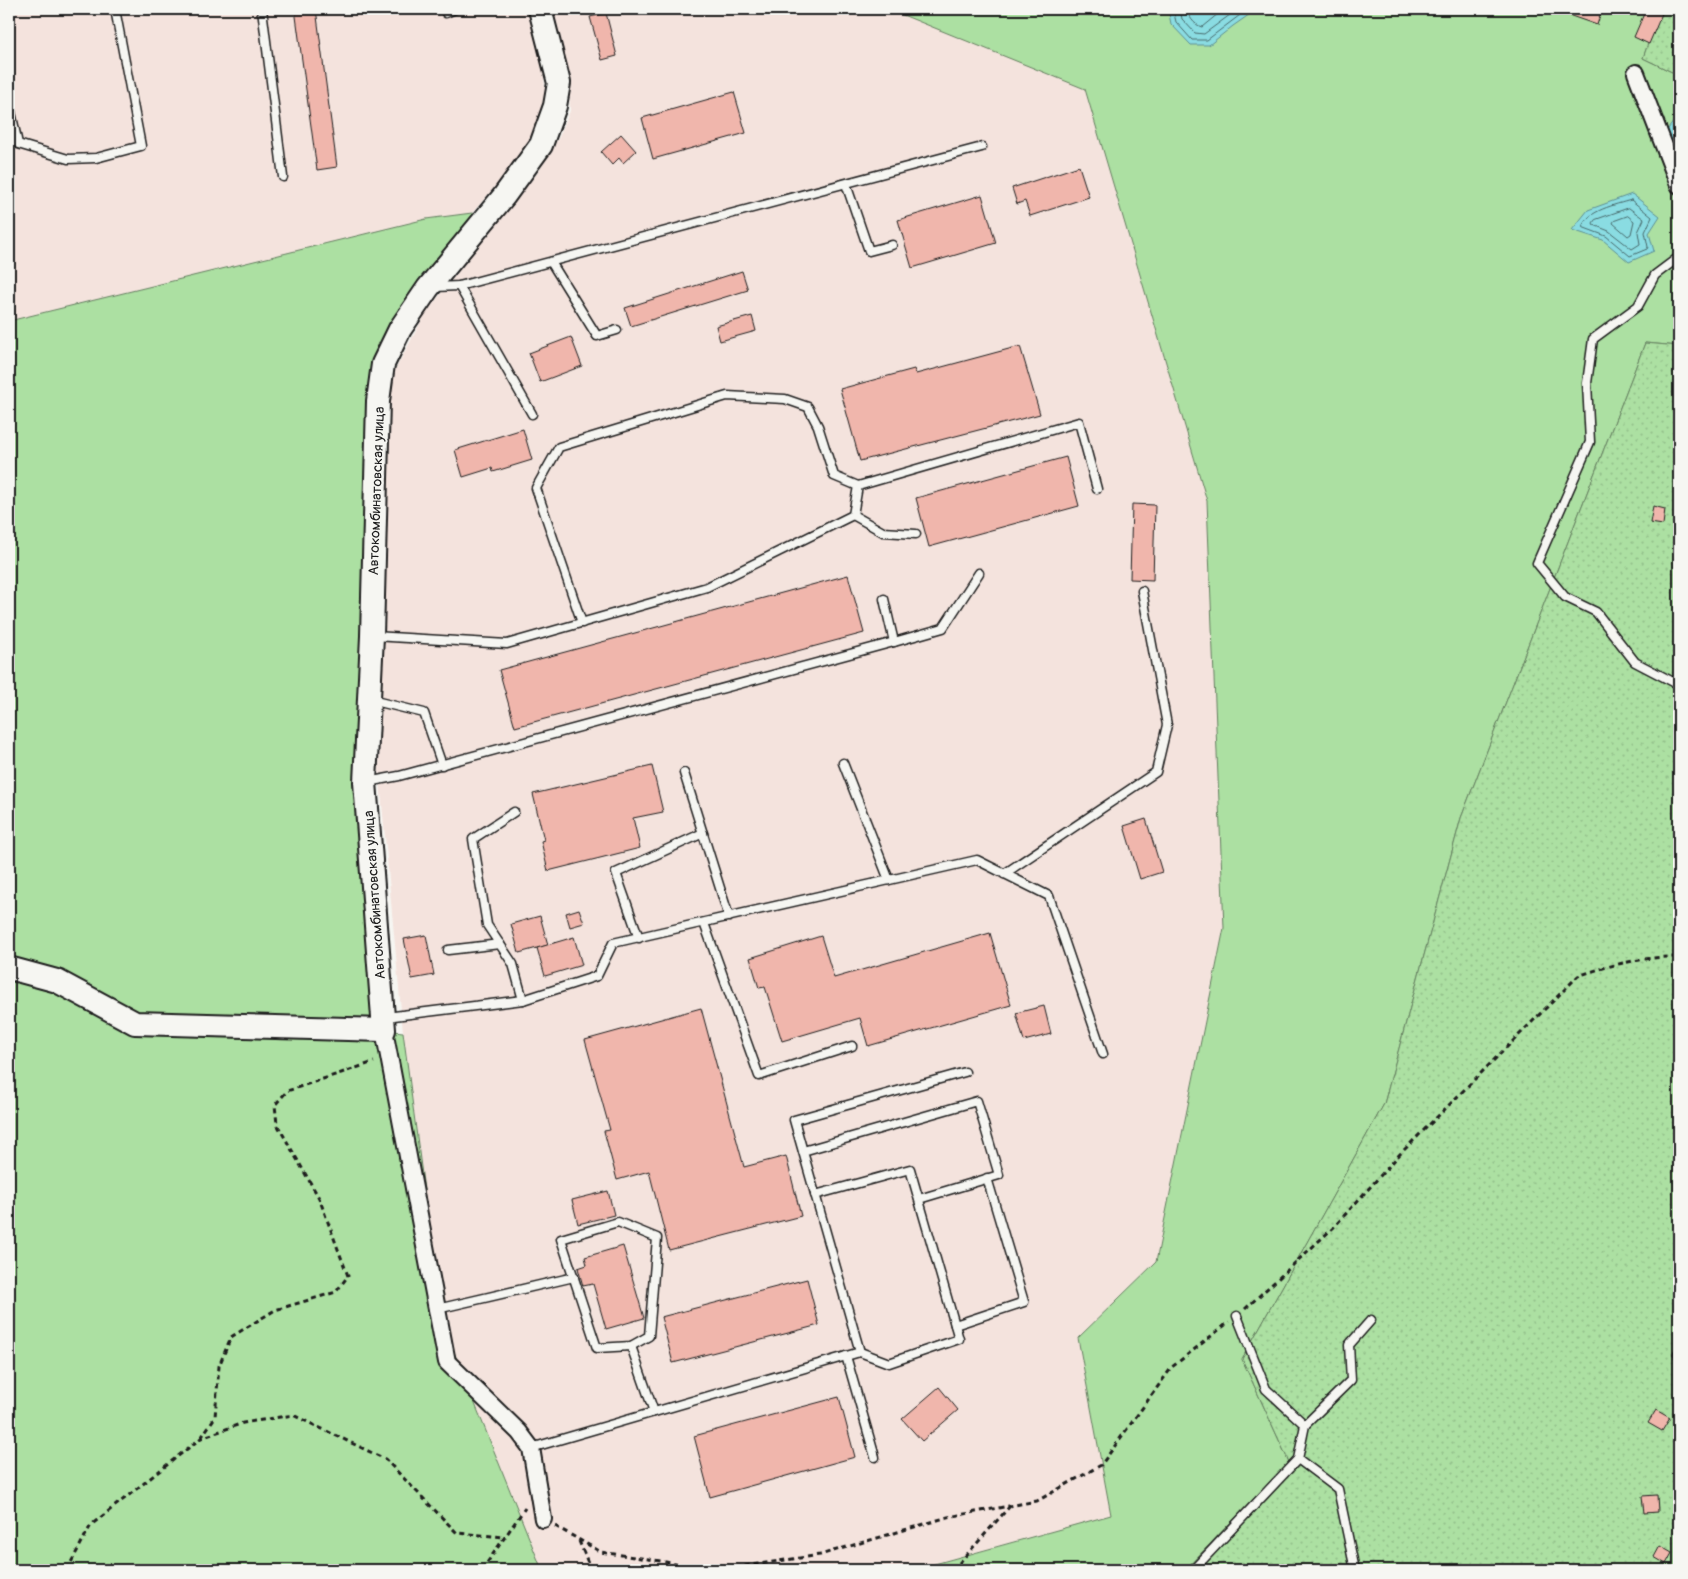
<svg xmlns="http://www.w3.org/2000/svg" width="1688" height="1579" viewBox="0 0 1688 1579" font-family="Pangolin,sans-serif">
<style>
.built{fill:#f4e3dd}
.grass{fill:#ace0a2;stroke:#647e5f}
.garden{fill:url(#garden-dots);stroke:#647e5f}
.water{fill:#8adce2;stroke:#5e8f93}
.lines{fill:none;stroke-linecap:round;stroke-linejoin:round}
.shore{stroke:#48696b;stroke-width:1}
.building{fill:#f0b6ac;stroke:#1c1c1c}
.lane-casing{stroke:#1c1c1c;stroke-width:11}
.street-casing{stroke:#1c1c1c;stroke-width:20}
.secondary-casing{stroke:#1c1c1c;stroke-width:26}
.path{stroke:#1c1c1c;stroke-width:3;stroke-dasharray:5 4;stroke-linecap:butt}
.lane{stroke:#f6f6f2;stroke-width:8}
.street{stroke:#f6f6f2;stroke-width:16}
.secondary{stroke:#f6f6f2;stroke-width:22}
.labels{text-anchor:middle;stroke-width:4;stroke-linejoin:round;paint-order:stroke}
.street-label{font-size:14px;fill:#1c1c1c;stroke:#f6f6f2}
</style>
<defs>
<pattern id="garden-dots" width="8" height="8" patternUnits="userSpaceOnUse" patternTransform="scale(1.25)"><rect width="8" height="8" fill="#ace0a2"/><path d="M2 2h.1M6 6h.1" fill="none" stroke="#93c08b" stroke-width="1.8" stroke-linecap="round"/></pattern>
</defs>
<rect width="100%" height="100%" fill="#f6f6f2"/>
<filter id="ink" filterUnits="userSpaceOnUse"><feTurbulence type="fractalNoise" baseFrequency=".02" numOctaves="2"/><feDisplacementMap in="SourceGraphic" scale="10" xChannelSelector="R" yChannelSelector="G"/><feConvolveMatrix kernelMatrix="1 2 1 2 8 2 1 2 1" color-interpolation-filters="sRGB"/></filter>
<g filter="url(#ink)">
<!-- built -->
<g class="built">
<polygon points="9,9 532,9 542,54 545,89 540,120 517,162 472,213 426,219 9,321"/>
<polygon points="552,9 888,9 1085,88 1207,501 1224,928 1156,1262 1078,1338 1111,1515 913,1570 542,1570 448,1337 431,1242 403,1032 379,771 386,448 394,372 425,314 495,224 539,171 559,137 570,111 569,78"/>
</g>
<!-- grass -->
<g class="grass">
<polygon points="888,9 1660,9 1643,58 1672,72 1679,70 1679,346 1645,343 1461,818 1384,1104 1242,1359 1289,1462 1185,1570 913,1570 1111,1515 1078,1338 1156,1262 1224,928 1207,501 1085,89"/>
<polygon points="472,213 483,220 383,364 365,782 384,1030 403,1032 431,1242 448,1337 542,1570 9,1570 9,321 426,219"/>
</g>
<!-- garden -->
<g class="garden">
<polygon points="1660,9 1679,9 1679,70 1672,72 1643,58"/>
<polygon points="1645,343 1679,346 1679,1570 1185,1570 1289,1462 1242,1359 1384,1104 1461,818"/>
</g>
<!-- water -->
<g class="water">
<polygon points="1168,9 1253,9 1253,12 1233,26 1209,45 1191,45 1171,24"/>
<polygon points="1679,118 1679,153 1665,133 1674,121"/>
<polygon points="1632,194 1660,216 1649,233 1654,251 1629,262 1603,240 1572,230 1588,210"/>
</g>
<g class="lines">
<!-- shore -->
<g class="shore">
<polyline points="1173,9 1176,22 1192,40 1207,40 1248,9"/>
<polyline points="1180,9 1182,19 1195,33 1204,34 1238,9"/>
<path d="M 1187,9 C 1188,16 1194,25 1202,27 L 1224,9"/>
<path d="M 1631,200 L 1652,217 L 1645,232 L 1648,247 L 1647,249 L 1630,256 L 1606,236 L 1582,227 C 1588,210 1615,205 1631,200 Z"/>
<polygon points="1629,208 1644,219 1638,232 1640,244 1632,249 1609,231 1594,225 1593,223 1595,220"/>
<polygon points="1628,216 1634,221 1631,234 1628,236 1613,223 1614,221"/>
</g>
</g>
<!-- building -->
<g class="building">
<polygon points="295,9 316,9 337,167 317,170"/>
<polygon points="1557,9 1602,9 1597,25 1557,11"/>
<polygon points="1646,9 1664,9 1649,44 1634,37"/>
<polygon points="606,13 617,56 602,60 590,17"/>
<polygon points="734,92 746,133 653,159 642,118"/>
<polygon points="621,134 636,151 623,163 619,158 612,165 601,152"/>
<polygon points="1079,166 1089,197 1030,216 1025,201 1017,204 1012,188"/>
<polygon points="982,195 996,243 912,268 898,220"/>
<polygon points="742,271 748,290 631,326 625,308"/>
<polygon points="752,316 756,331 720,341 716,326"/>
<polygon points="571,337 582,366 540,382 529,353"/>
<polygon points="1020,346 1040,414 860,461 840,389 914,369 916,374"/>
<polygon points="523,429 532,460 493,472 492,468 463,477 455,450"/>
<polygon points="1066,457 1079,506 929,547 916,498"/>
<polygon points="1132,504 1155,505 1153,580 1130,579"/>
<polygon points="1653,506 1665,509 1663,525 1650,523"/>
<polygon points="848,575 864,633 515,727 499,670"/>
<polygon points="652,766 663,812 633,818 640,848 548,871 541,841 544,840 533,794"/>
<polygon points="1146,819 1162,872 1140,879 1124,826"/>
<polygon points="579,909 584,923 570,927 566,913"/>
<polygon points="540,916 548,945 519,953 511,924"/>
<polygon points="990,933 1011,1005 868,1046 860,1018 782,1041 765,987 759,988 750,958 821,936 834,978"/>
<polygon points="426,935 434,975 412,979 404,939"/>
<polygon points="574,937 582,965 545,976 537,948"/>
<polygon points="1044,1006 1051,1034 1024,1041 1016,1013"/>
<polygon points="701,1008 744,1167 786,1156 801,1216 669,1250 649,1171 617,1180 604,1131 610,1130 585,1040"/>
<polygon points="608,1191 614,1215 578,1224 572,1200"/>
<polygon points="623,1246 644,1318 606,1329 593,1284 583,1286 578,1268 587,1265 585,1257"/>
<polygon points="807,1279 819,1325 673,1363 661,1317"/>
<polygon points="939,1387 958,1410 922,1441 902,1419"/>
<polygon points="839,1397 855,1457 710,1497 694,1436"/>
<polygon points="1656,1410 1670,1418 1662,1431 1648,1423"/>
<polygon points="1657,1495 1658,1512 1644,1513 1642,1496"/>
<polygon points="1660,1546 1672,1553 1666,1564 1654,1557"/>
</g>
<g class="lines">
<defs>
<g id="lane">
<polyline points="262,9 283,177"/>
<polyline points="446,13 455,9"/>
<polyline points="9,103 18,144 68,159 96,158 141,146 115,9"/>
<polyline points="846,184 869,251 892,245"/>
<polyline points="1679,257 1655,275 1638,306 1593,339 1587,383 1590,442 1537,563 1565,597 1596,612 1635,662 1679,685"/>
<polyline points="551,262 597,336 617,330"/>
<polyline points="459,286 532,414"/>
<polyline points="435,287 459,286 982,147"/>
<polyline points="853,515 883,532 916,534"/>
<polyline points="884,599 894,642 943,628 979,573"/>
<polyline points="582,623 536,488 559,447 727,396 785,399 808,407 818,426 834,476 858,486"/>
<polyline points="374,636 507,644 707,587 853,515 858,486 1079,422 1097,489"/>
<polyline points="371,700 424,713 442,765"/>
<polyline points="843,763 889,880"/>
<polyline points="684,773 729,917"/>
<polyline points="367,782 399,776 894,642"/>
<polyline points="514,812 473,839 487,925 513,964 523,1000"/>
<polyline points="1004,874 1156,772 1167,725 1142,591"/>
<polyline points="704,923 759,1076 852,1046"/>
<polyline points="639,938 616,873 703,833"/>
<polyline points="448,950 500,944"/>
<polyline points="386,1017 523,1000 597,976 613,943 977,860 1049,896 1103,1054"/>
<polyline points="803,1151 977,1101 999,1175 919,1199"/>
<polyline points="815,1195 910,1169 959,1339 889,1363 860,1352"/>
<polygon points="618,1222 657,1238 649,1336 631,1346 597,1348 561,1239"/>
<polyline points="437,1309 574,1277"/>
<polyline points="1237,1316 1266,1389 1305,1425"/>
<polyline points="955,1325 1024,1302 987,1178"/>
<polyline points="631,1346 654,1412"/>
<polyline points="1678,1354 1679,1352"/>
<polyline points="846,1356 875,1457"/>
<polyline points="531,1448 860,1352 794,1120 965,1072"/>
<polyline points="1298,1459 1338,1489 1355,1570"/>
<polyline points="1193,1570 1298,1459 1305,1425 1351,1380 1349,1345 1371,1320"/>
</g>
<g id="street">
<polyline points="1636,73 1679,185"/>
<polyline points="384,1030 447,1362 519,1432 531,1448 543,1519"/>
</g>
<polyline id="secondary" points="9,968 57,981 135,1023 384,1030 365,782 372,636 378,401 383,364 400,329 428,288 504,196 541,145 555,106 559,83 540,9"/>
</defs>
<!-- lane casing -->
<use href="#lane" class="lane-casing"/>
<!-- street casing -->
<use href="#street" class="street-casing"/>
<!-- secondary casing -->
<use href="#secondary" class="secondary-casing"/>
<!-- path -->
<g class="path">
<path d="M 1245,1309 L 1333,1228 L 1400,1154 L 1578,976 C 1610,965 1645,956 1679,957"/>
<polyline points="201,1438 215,1417 219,1366 231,1337 275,1310 336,1292 348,1276 319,1198 277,1124 275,1105 287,1091 374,1062"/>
<polyline points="555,1526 601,1552 661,1561 703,1570"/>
<polyline points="579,1541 591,1570"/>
<polyline points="67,1570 91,1525 201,1438 243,1423 293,1415 385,1459 457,1533 505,1537"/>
<polyline points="482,1570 525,1508"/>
<polyline points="718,1570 820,1555 948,1517 1037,1501 1101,1465 1172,1367 1229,1322"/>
<polyline points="953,1570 1011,1505"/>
</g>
<!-- lane -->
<use href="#lane" class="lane"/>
<!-- street -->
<use href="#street" class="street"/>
<!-- secondary -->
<use href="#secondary" class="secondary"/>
</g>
</g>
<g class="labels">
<!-- street labels -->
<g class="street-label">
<text transform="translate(376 491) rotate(-88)" y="5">Автокомбинатовская улица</text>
<text transform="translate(374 895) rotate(-94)" y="5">Автокомбинатовская улица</text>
</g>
</g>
<!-- margin -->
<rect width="1688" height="1579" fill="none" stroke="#f6f6f2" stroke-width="30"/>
<rect x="15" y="15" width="1658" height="1549" fill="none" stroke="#1c1c1c" stroke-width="2" filter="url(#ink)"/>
</svg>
